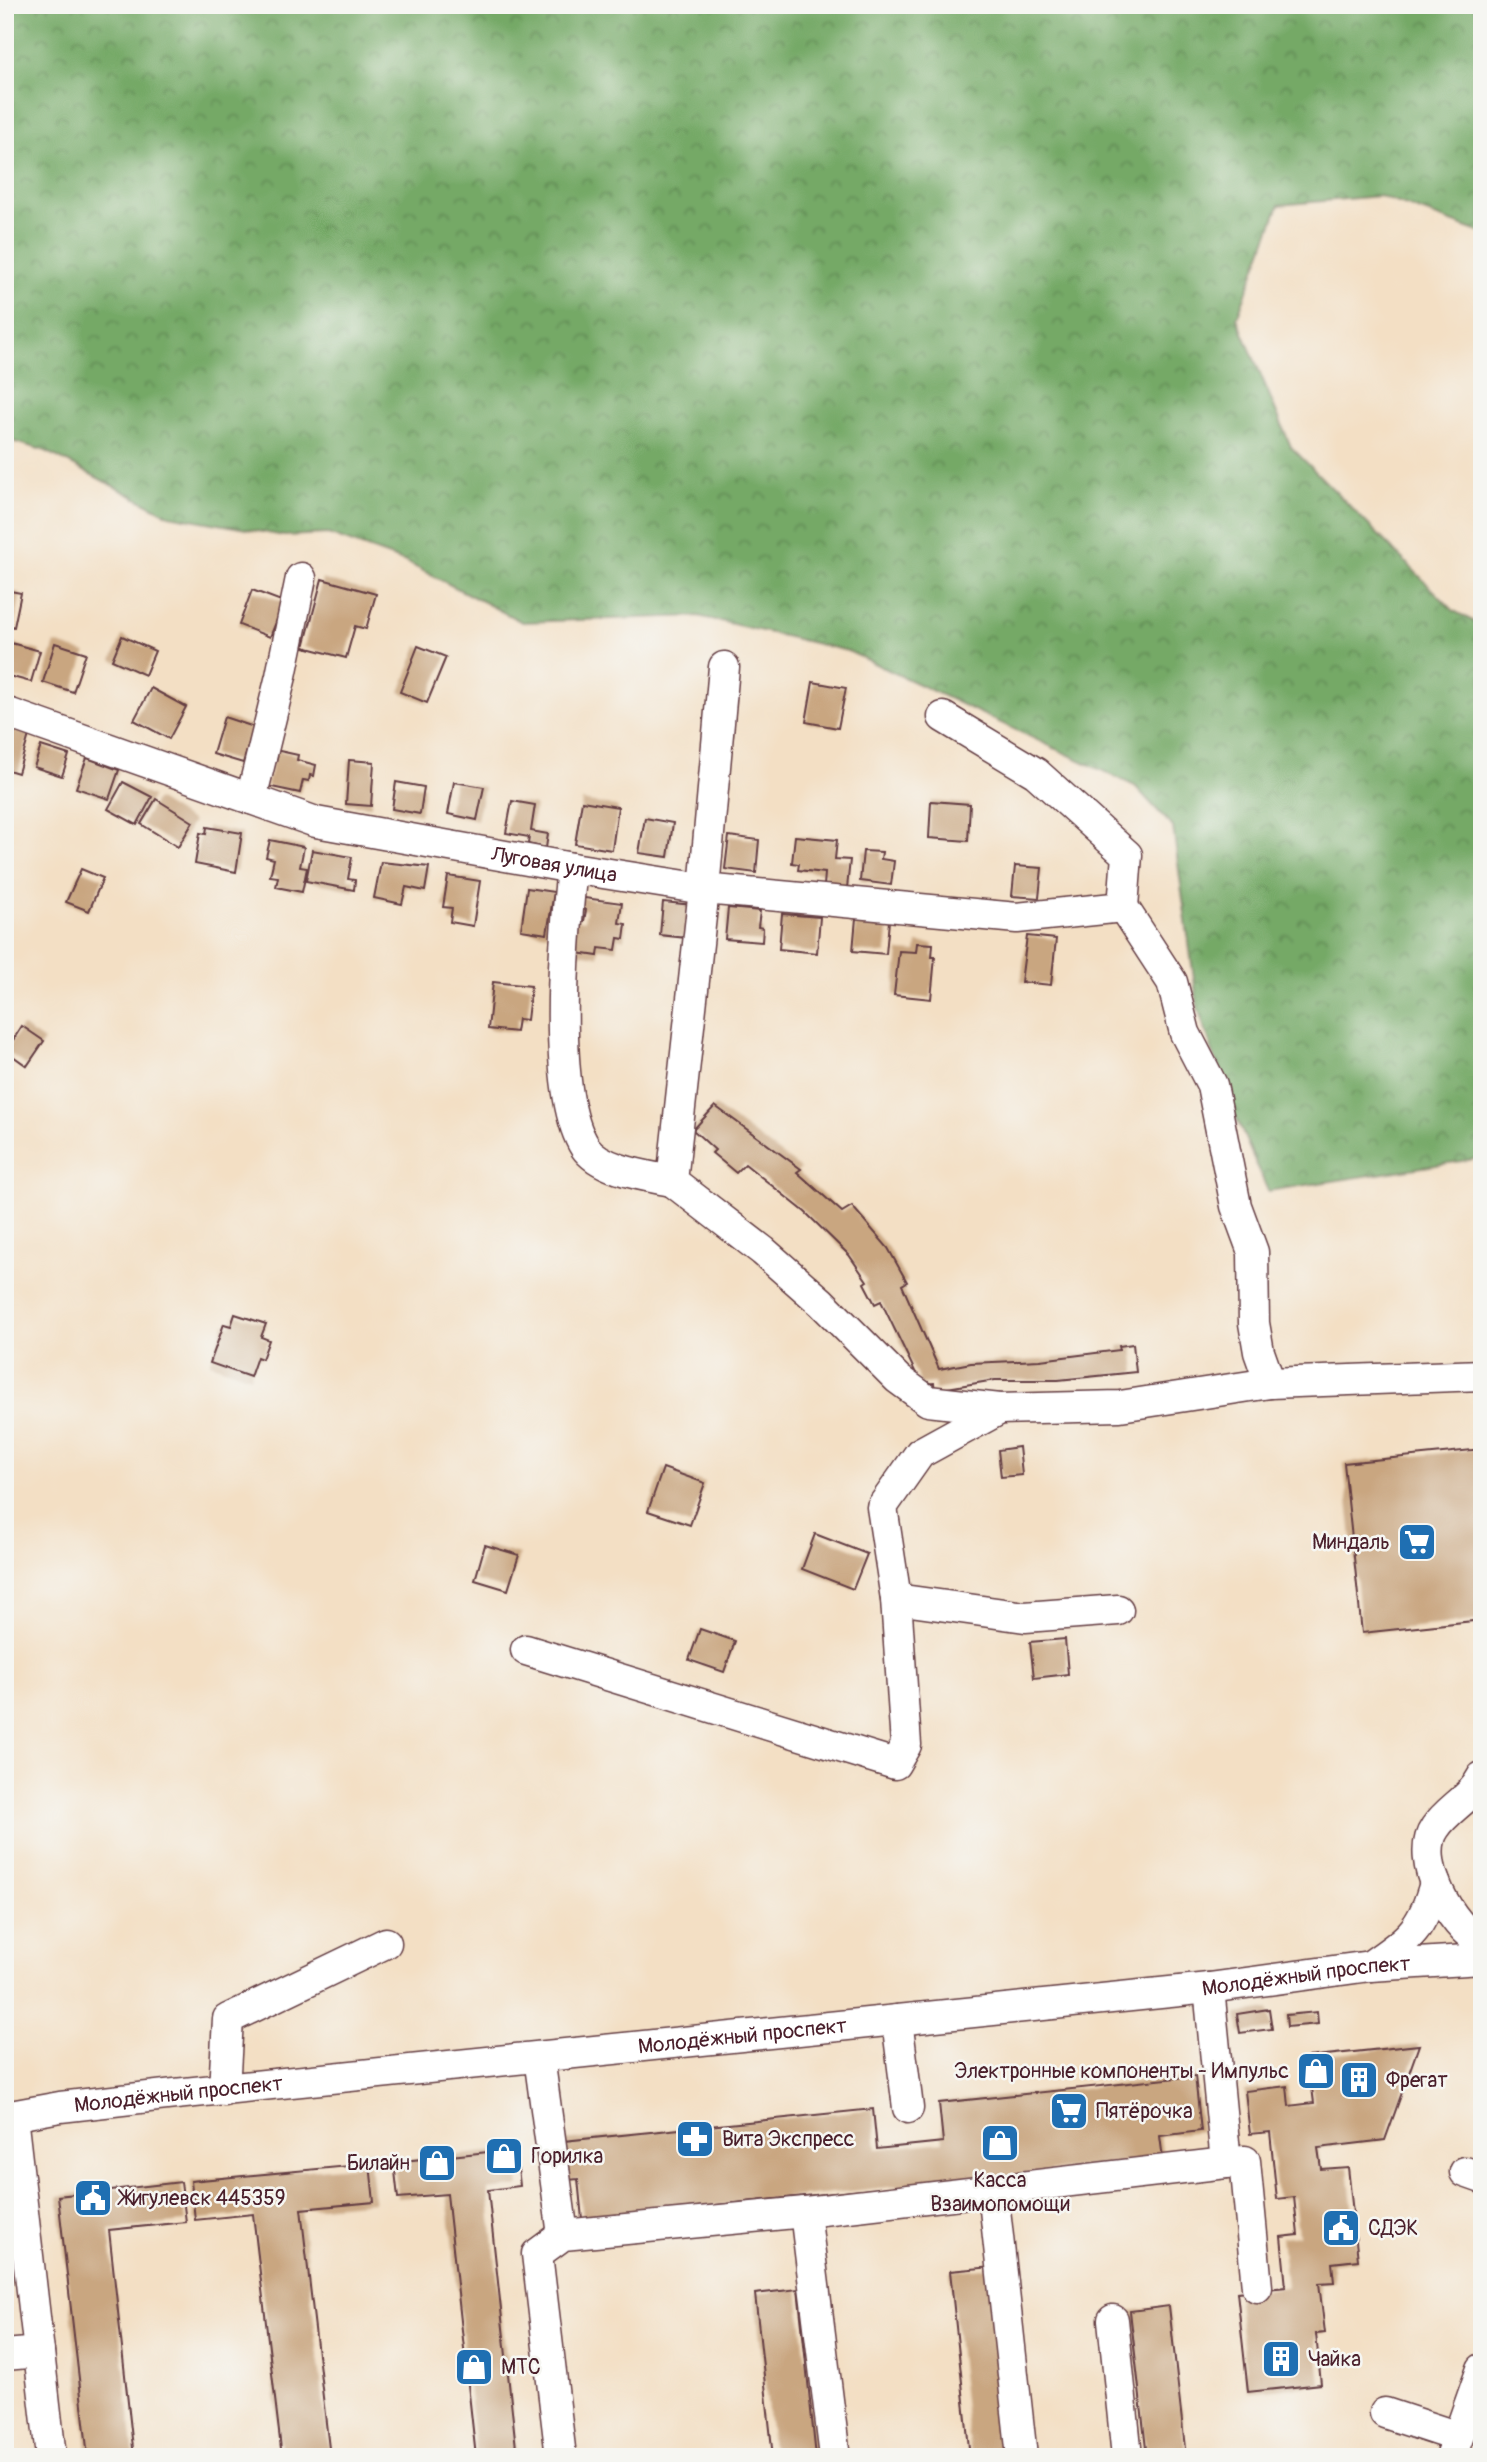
<svg xmlns="http://www.w3.org/2000/svg" width="1487" height="2462" viewBox="0 0 1487 2462" font-family="Pangolin,sans-serif">
<style>
.forest{fill:url(#forest-crowns);stroke:#5f6448;stroke-width:2}
.building{fill:#c9a680}
.lines{fill:none;stroke-linecap:round;stroke-linejoin:round}
.minor-casing{stroke:#633c42;stroke-width:33}
.minor{stroke:#fff;stroke-width:30}
.labels{text-anchor:middle;stroke-width:5;stroke-linejoin:round;paint-order:stroke}
.street-label{font-size:21px;fill:#4a1f2b;stroke:#f6f6f2}
.poi-label{font-size:21px;fill:#4a1f2b;stroke:#f6f6f2;text-anchor:start}
</style>
<defs>
<pattern id="forest-crowns" width="20" height="18" patternUnits="userSpaceOnUse" patternTransform="scale(1.75)"><rect width="20" height="18" fill="#74a966"/><path d="M2 6a3 3 0 1 1 6 0M12 15a3 3 0 1 1 6 0" fill="none" stroke="#618954"/></pattern>
</defs>
<rect width="100%" height="100%" fill="#f6f6f2"/>
<filter id="ink" filterUnits="userSpaceOnUse"><feTurbulence type="fractalNoise" baseFrequency=".0143" numOctaves="2"/><feDisplacementMap in="SourceGraphic" scale="14" xChannelSelector="R" yChannelSelector="G"/><feConvolveMatrix kernelMatrix="1 2 1 2 8 2 1 2 1" color-interpolation-filters="sRGB"/></filter>
<filter id="wash" filterUnits="userSpaceOnUse"><feTurbulence type="fractalNoise" baseFrequency=".00686" numOctaves="4" result="noise"/><feDisplacementMap in="SourceGraphic" scale="28" xChannelSelector="R" yChannelSelector="G"/><feGaussianBlur stdDeviation="1.57" result="paint"/><feColorMatrix in="noise" values="0 0 0 0 0 0 0 0 0 0 0 0 0 0 0 0 0 1.4 0 .05"/><feComposite in="paint" operator="in"/></filter>
<g filter="url(#wash)">
<rect width="100%" height="100%" fill="#f3dfc4"/>
<!-- forest -->
<polygon class="forest" points="5,5 1482,5 1482,233 1379,196 1279,205 1237,318 1291,447 1454,611 1482,626 1482,1158 1268,1191 1231,1106 1198,1008 1173,827 1135,786 848,651 698,616 522,622 406,562 328,534 284,536 169,515 46,451 5,439"/>
<g id="blocks">
<!-- building -->
<g class="building">
<polygon points="322,579 376,594 366,629 355,626 346,658 304,647"/>
<polygon points="5,590 21,593 14,627 5,626"/>
<polygon points="252,590 284,602 270,637 239,625"/>
<polygon points="122,636 155,651 145,675 112,660"/>
<polygon points="11,643 40,651 31,682 5,675"/>
<polygon points="55,643 86,653 73,692 43,682"/>
<polygon points="418,646 446,657 427,703 400,692"/>
<polygon points="813,682 846,688 838,728 806,722"/>
<polygon points="151,688 186,707 169,739 134,720"/>
<polygon points="224,717 254,727 243,763 213,754"/>
<polygon points="5,728 29,735 18,773 5,769"/>
<polygon points="41,746 69,755 62,776 34,767"/>
<polygon points="275,750 298,755 297,760 316,765 314,776 310,775 309,781 303,780 300,793 267,786"/>
<polygon points="87,758 119,770 109,799 76,788"/>
<polygon points="349,760 374,762 371,806 346,804"/>
<polygon points="123,782 152,797 137,825 108,809"/>
<polygon points="396,782 424,787 420,814 392,809"/>
<polygon points="454,782 484,787 477,820 448,814"/>
<polygon points="156,799 193,822 178,847 141,824"/>
<polygon points="512,801 535,805 531,831 548,834 546,848 528,844 529,837 506,833"/>
<polygon points="582,801 618,807 612,850 575,844"/>
<polygon points="931,801 970,804 968,841 929,838"/>
<polygon points="645,818 673,823 668,857 639,853"/>
<polygon points="207,827 242,833 236,872 195,864 200,833 206,834"/>
<polygon points="729,836 759,840 756,873 725,869"/>
<polygon points="795,836 837,840 835,859 850,860 847,888 824,886 825,873 798,870 799,864 792,863"/>
<polygon points="270,840 304,847 300,867 307,868 302,892 276,887 278,877 270,876 274,859 266,857"/>
<polygon points="312,850 352,857 348,879 355,880 354,890 306,881"/>
<polygon points="863,851 882,852 881,859 894,861 891,885 860,881"/>
<polygon points="381,862 429,867 425,891 406,887 402,904 374,898"/>
<polygon points="1015,866 1042,868 1039,898 1012,896"/>
<polygon points="81,869 103,878 89,911 66,902"/>
<polygon points="448,876 480,881 473,926 450,922 452,908 443,907"/>
<polygon points="527,888 554,892 547,934 521,930"/>
<polygon points="577,897 622,903 619,923 626,924 624,939 618,938 616,950 599,948 598,956 570,952 574,919 584,921 586,910 576,908"/>
<polygon points="663,902 693,905 696,939 660,935"/>
<polygon points="728,908 760,911 758,927 763,928 762,942 725,939"/>
<polygon points="782,914 820,917 817,953 779,949"/>
<polygon points="856,918 889,921 886,954 853,951"/>
<polygon points="1027,936 1056,939 1051,985 1021,982"/>
<polygon points="917,943 933,944 932,957 935,957 931,999 894,995 899,951 916,952"/>
<polygon points="493,982 531,986 527,1020 518,1019 516,1032 488,1029"/>
<polygon points="22,1026 44,1041 27,1066 6,1051"/>
<polygon points="715,1106 801,1169 797,1172 842,1212 852,1206 888,1248 907,1282 902,1285 939,1369 971,1363 1040,1360 1120,1350 1119,1346 1133,1344 1136,1372 1058,1380 995,1380 935,1390 934,1383 921,1384 881,1301 875,1304 864,1283 867,1281 849,1255 805,1212 745,1164 736,1173 712,1153 715,1150 693,1130"/>
<polygon points="235,1314 266,1324 261,1337 269,1340 262,1359 257,1357 250,1377 210,1363 224,1324 231,1326"/>
<polygon points="1019,1447 1022,1475 1001,1477 998,1450"/>
<polygon points="1482,1449 1482,1620 1362,1633 1344,1463"/>
<polygon points="663,1468 705,1483 690,1525 648,1511"/>
<polygon points="815,1534 867,1554 853,1589 802,1569"/>
<polygon points="485,1545 519,1555 508,1590 475,1580"/>
<polygon points="700,1629 735,1641 724,1672 689,1660"/>
<polygon points="1065,1639 1068,1674 1034,1678 1030,1642"/>
<polygon points="1269,2009 1272,2029 1240,2033 1237,2014"/>
<polygon points="1317,2012 1318,2024 1287,2027 1286,2015"/>
<polygon points="1419,2045 1385,2140 1318,2148 1321,2169 1348,2167 1358,2260 1332,2263 1334,2282 1319,2283 1325,2333 1316,2334 1321,2384 1248,2392 1237,2292 1286,2287 1281,2237 1298,2235 1294,2197 1277,2199 1270,2132 1250,2134 1245,2091 1287,2086 1289,2106 1314,2103 1308,2057"/>
<polygon points="1195,2076 1201,2131 1160,2136 1163,2159 582,2219 578,2179 568,2180 564,2141 873,2109 877,2149 905,2146 943,2142 939,2103"/>
<polygon points="516,2149 520,2186 488,2190 517,2457 476,2457 447,2194 398,2198 394,2162"/>
<polygon points="370,2164 374,2202 301,2209 330,2457 282,2457 253,2214 195,2220 191,2181"/>
<polygon points="181,2182 186,2222 109,2230 134,2457 88,2457 58,2196"/>
<polygon points="992,2267 1012,2457 970,2457 950,2271"/>
<polygon points="798,2289 816,2457 773,2457 755,2294"/>
<polygon points="1169,2306 1186,2457 1147,2457 1130,2311"/>
</g>
</g>
</g>
<g filter="url(#ink)">
<use href="#blocks" fill-opacity="0" stroke="#633c42" stroke-width="2"/>
<g class="lines">
<defs>
<g id="minor">
<polyline points="724,667 704,889 672,1181 763,1251 821,1302 898,1379 928,1401 1000,1409 1120,1406 1270,1383 1482,1375"/>
<path id="s1" d="M 5,712 L 316,822 L 572,868 L 704,889 L 1017,918 L 1123,907"/>
<polyline points="943,717 1036,773 1127,855 1123,907 1172,982 1185,1033 1212,1085 1236,1206 1253,1252 1254,1323 1259,1352 1270,1383"/>
<polyline points="251,799 281,676 301,578"/>
<path d="M 572,868 C 565,933 550,1092 585,1147 C 600,1170 647,1176 672,1181"/>
<polyline points="896,1599 1025,1617 1118,1610"/>
<polyline points="526,1650 895,1764 906,1745 896,1599 882,1507 920,1453 1000,1409"/>
<path d="M 1482,1777 C 1471,1799 1448,1808 1435,1828 C 1413,1860 1451,1927 1482,1943"/>
<path d="M 1370,1966 C 1409,1938 1422,1931 1435,1883"/>
<polyline points="1209,1988 1226,2163 1245,2161 1257,2287"/>
<polyline points="897,2020 908,2108"/>
<polyline points="539,2057 563,2235"/>
<polyline points="224,2090 228,2019 386,1943"/>
<polyline points="12,2116 51,2457"/>
<path id="s2" d="M 5,2117 L 60,2107 L 175,2094 L 1209,1988 L 1370,1966 L 1482,1959"/>
<polyline points="1465,2172 1482,2178"/>
<polyline points="993,2191 1022,2457"/>
<polyline points="805,2212 835,2457"/>
<polyline points="1113,2320 1127,2457"/>
<polyline points="5,2355 39,2352"/>
<polyline points="1385,2413 1458,2437"/>
<polyline points="561,2457 537,2254 563,2235 805,2212 1226,2163"/>
<polyline points="1451,2457 1482,2369"/>
</g>
</defs>
<!-- minor casing -->
<use href="#minor" class="minor-casing"/>
<!-- minor -->
<use href="#minor" class="minor"/>
</g>
</g>
<!-- icons -->
<defs>
<symbol id="supermarket-square" viewBox="-11 -11 22 22"><rect x="-9" y="-9" width="18" height="18" rx="4" fill="#1f6fb2" stroke="#f6f6f2"/><path d="M-6-5.5h2.5l.6 2H6L4.5 2H-2.5L-4.4-4H-6ZM-1.5 3.2a1.3 1.3 0 1 0 .1 0ZM3 3.2a1.3 1.3 0 1 0 .1 0Z" fill="#fff"/></symbol>
<symbol id="shop-square" viewBox="-11 -11 22 22"><rect x="-9" y="-9" width="18" height="18" rx="4" fill="#1f6fb2" stroke="#f6f6f2"/><path d="M-5-2.5h2.3a2.7 3.5 0 0 1 5.4 0H5L5.5 6h-11ZM-1.5-2.5h3a1.5 2.3 0 0 0-3 0Z" fill="#fff"/></symbol>
<symbol id="building-square" viewBox="-11 -11 22 22"><rect x="-9" y="-9" width="18" height="18" rx="4" fill="#1f6fb2" stroke="#f6f6f2"/><path d="M-4-6H4V6H1V3H-1V6H-4ZM-2.5-4.3h1.7v1.8h-1.7ZM.8-4.3h1.7v1.8H.8ZM-2.5-1h1.7V.8h-1.7ZM.8-1h1.7V.8H.8Z" fill="#fff"/></symbol>
<symbol id="pharmacy-square" viewBox="-11 -11 22 22"><rect x="-9" y="-9" width="18" height="18" rx="4" fill="#1f6fb2" stroke="#f6f6f2"/><path d="M-2-6h4v4h4v4h-4v4h-4v-4h-4v-4h4Z" fill="#fff"/></symbol>
<symbol id="civic-square" viewBox="-11 -11 22 22"><rect x="-9" y="-9" width="18" height="18" rx="4" fill="#1f6fb2" stroke="#f6f6f2"/><path d="M-.6-6.5H3V-4.5H.6V-3L4-1V1h2V6H-6V1h2V-1L-.6-3ZM-1.2 2.5V6h2.4V2.5Z" fill="#fff"/></symbol>
</defs>
<g fill-rule="evenodd">
<use href="#supermarket-square" x="1395" y="1520" width="44" height="44"/>
<use href="#shop-square" x="1294" y="2049" width="44" height="44"/>
<use href="#building-square" x="1337" y="2058" width="44" height="44"/>
<use href="#supermarket-square" x="1047" y="2089" width="44" height="44"/>
<use href="#pharmacy-square" x="673" y="2117" width="44" height="44"/>
<use href="#shop-square" x="978" y="2121" width="44" height="44"/>
<use href="#shop-square" x="482" y="2134" width="44" height="44"/>
<use href="#shop-square" x="415" y="2141" width="44" height="44"/>
<use href="#civic-square" x="71" y="2176" width="44" height="44"/>
<use href="#civic-square" x="1319" y="2206" width="44" height="44"/>
<use href="#building-square" x="1259" y="2337" width="44" height="44"/>
<use href="#shop-square" x="452" y="2345" width="44" height="44"/>
</g>
<g class="labels">
<!-- street labels -->
<g class="street-label">
<text dy="7" stroke="none"><textPath href="#s1" startOffset="572">Луговая улица</textPath></text>
<text dy="7" stroke="none"><textPath href="#s2" startOffset="1309">Молодёжный проспект</textPath></text>
<text dy="7" stroke="none"><textPath href="#s2" startOffset="742">Молодёжный проспект</textPath></text>
<text dy="7" stroke="none"><textPath href="#s2" startOffset="175">Молодёжный проспект</textPath></text>
</g>
<!-- poi labels -->
<g class="poi-label">
<text x="1390" y="1549" text-anchor="end">Миндаль</text>
<text x="1289" y="2078" text-anchor="end">Электронные компоненты - Импульс</text>
<text x="1386" y="2087">Фрегат</text>
<text x="1096" y="2118">Пятёрочка</text>
<text x="722" y="2146">Вита Экспресс</text>
<text x="531" y="2163">Горилка</text>
<text x="410" y="2170" text-anchor="end">Билайн</text>
<text x="1000" y="2187" text-anchor="middle">Касса<tspan x="1000" dy="24">Взаимопомощи</tspan></text>
<text x="120" y="2205">Жигулевск 445359</text>
<text x="1368" y="2235">СДЭК</text>
<text x="1308" y="2366">Чайка</text>
<text x="501" y="2374">МТС</text>
</g>
</g>
<!-- margin -->
<rect width="1487" height="2462" fill="none" stroke="#f6f6f2" stroke-width="28"/>
</svg>
